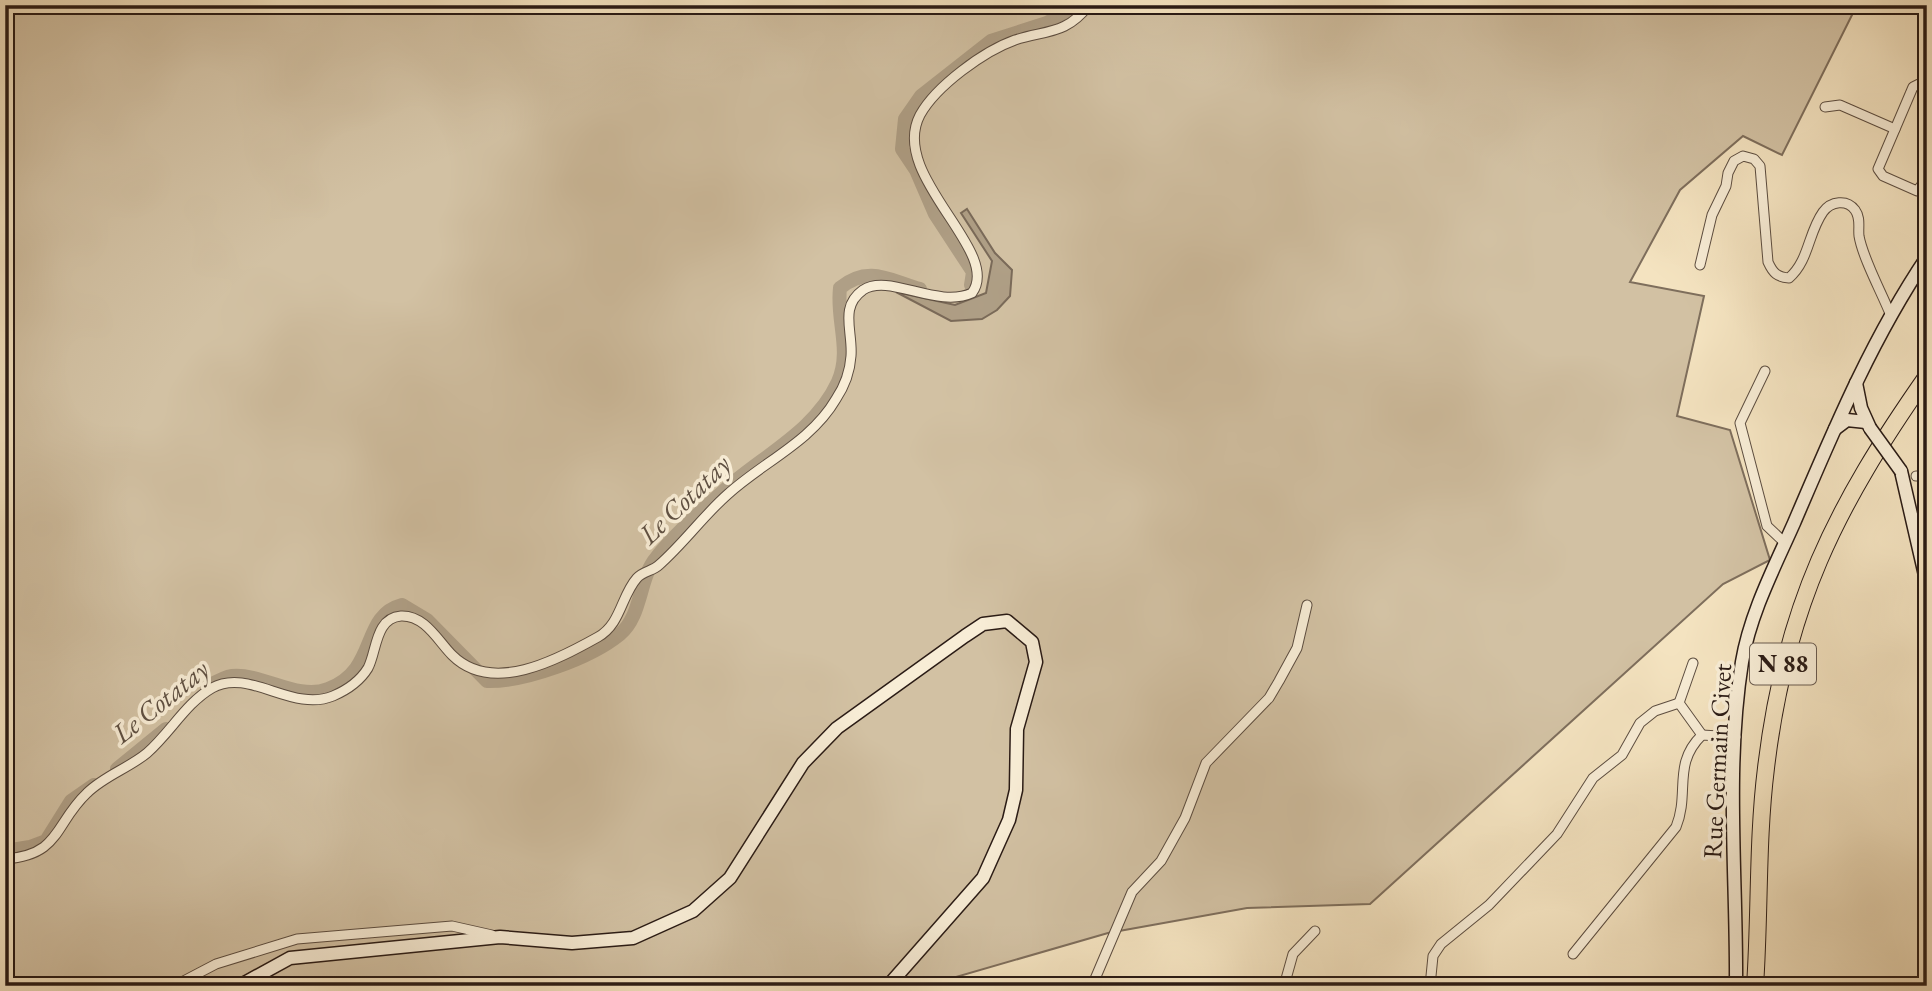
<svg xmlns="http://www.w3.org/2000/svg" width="1932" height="991" viewBox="0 0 1932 991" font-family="'EB Garamond',serif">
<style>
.green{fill:#d2c1a3;stroke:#7e6e5c;stroke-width:2}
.water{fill:#af9f86;stroke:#7a6a59;stroke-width:2}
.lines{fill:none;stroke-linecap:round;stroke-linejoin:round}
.river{stroke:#af9f86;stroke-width:14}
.street-casing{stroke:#5c4d40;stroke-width:11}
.secondary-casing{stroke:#2a1b15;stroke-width:15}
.highway-casing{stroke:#2a1b15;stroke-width:18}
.street{stroke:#f8edd6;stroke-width:9}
.secondary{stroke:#f8edd6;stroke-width:12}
.highway{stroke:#f4e3c0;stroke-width:16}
.secondary-bridge-casing{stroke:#2a1b15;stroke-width:15;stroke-linecap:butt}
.secondary-bridge{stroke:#f8edd6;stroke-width:12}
.labels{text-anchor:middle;stroke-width:7;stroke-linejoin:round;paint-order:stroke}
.shield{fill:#f8edd6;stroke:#685a4f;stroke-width:2}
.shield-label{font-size:24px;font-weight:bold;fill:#2a1b15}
.street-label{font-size:26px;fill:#2a1b15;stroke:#f8edd6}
.water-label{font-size:28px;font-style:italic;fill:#5f5042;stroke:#f8edd6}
</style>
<rect width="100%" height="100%" fill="#f4e3c0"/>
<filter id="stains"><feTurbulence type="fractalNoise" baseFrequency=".00286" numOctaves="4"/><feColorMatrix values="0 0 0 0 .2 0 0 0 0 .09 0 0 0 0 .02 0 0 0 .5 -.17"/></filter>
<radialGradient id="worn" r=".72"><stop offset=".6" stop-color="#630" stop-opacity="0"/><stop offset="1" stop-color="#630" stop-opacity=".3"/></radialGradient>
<!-- green -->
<polygon class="green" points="5,5 1857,5 1782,155 1743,136 1680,190 1630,282 1704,296 1677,416 1730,430 1770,560 1723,584 1370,904 1247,908 1108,933 925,986 5,986"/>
<!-- water -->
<polygon class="water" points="967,209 995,253 1012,270 1010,296 997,310 982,319 951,321 896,292 955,305 986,293 992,261 961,213"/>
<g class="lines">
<!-- river -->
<g class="river">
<polyline points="971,285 973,272 935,214 916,170 902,149 905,119 921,96 991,41 1047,23 1080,5"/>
<path d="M 207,687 C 214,683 224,677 232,676 C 263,673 297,701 328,689 C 379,670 360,616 402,605 L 427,620 L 487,681 C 524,682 591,658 620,634 C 642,616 639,578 656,558 C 676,532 704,509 728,487 C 766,454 816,430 838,382 C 852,350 836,321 840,288 C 868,265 889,280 920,289"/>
<polyline points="117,769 166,729"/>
<polyline points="5,851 30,847 46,841 71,801 94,785"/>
</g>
<defs>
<g id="street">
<polyline points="1927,86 1919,84 1913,87 1878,169 1883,176 1917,191 1927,178"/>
<polyline points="1825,107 1840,105 1895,129"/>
<path d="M 1700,265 L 1712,215 L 1726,186 L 1728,173 L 1734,161 L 1743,156 L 1754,159 L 1760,166 L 1768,262 C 1773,273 1777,277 1789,278 C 1809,261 1808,233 1823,212 C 1831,201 1847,199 1855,210 C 1861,218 1858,227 1859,236 C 1863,259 1882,293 1891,316"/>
<polyline points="1765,371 1740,423 1767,526 1785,543"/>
<polyline points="1916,476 1927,476"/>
<polyline points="1693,663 1679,703 1702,735"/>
<path d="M 5,859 C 61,855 54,824 87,793 C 104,776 129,768 147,753 C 170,733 186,703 212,688 C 249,667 292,713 333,696 C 347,690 360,681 368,668 C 377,651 375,618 401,616 C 425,615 438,641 452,655 C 492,695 557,660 598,637 C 621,624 621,596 637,578 C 643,571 653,571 659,565 C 684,543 703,516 728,494 C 763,462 811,442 836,399 C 844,387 850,371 851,356 C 853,331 839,307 863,290 C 889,273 937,309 972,293 C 1003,251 888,176 920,115 C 936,86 984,51 1015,40 C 1046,30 1066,35 1089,5"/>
<path d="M 1573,954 L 1676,827 C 1690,793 1672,764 1702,735 L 1736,737"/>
<polyline points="174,986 216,964 297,939 452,926 492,935"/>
<polyline points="1092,986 1132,892 1161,861 1185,818 1206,763 1269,698 1279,681 1297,648 1307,605"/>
<polyline points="1284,986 1293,954 1315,931"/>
<polyline points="1430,986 1433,956 1441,944 1489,905 1557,834 1593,778 1622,755 1640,723 1655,711 1679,703"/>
</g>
<g id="secondary">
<polyline points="1856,383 1861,408 1870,428"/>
<polyline points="1835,429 1847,420 1866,422"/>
<polyline points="1901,471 1927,584"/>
<polyline points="239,986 290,958 500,937 572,943 633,938 693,911 730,878 803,763 837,728 965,636 983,624 1007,621 1032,642 1036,662 1017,729 1016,790 1009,820 983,878 888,986"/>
<path d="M 1736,986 C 1737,879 1725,769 1742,662 C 1750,614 1774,568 1794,523 C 1833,432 1871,340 1927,257"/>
</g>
<path id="highway" d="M 1755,986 C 1760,914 1757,840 1766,768 C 1785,607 1835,507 1927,376"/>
</defs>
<!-- street casing -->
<use href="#street" class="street-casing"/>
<!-- secondary casing -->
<use href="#secondary" class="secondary-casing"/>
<!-- highway casing -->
<use href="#highway" class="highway-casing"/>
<!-- street -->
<use href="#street" class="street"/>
<!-- secondary -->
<use href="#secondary" class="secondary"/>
<!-- highway -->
<use href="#highway" class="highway"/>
<defs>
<polyline id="secondary-bridge" points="1870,428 1901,471"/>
</defs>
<!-- secondary-bridge casing -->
<use href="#secondary-bridge" class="secondary-bridge-casing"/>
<!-- secondary-bridge -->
<use href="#secondary-bridge" class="secondary-bridge"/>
</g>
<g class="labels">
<!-- shield labels -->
<rect class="shield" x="1750" y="643.5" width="66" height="41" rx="5"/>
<g class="shield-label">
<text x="1783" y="672">N 88</text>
</g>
<!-- street labels -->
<g class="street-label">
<text transform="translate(1717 761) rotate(-87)" y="9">Rue Germain Civet</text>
</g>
<!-- water labels -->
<g class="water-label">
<text transform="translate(684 499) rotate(-44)" y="10">Le Cotatay</text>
<text transform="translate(160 701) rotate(-39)" y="10">Le Cotatay</text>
</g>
</g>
<!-- margin -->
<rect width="1932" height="991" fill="none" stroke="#f4e3c0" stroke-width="28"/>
<rect x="7" y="7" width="1918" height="977" fill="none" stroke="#2a1b15" stroke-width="3.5"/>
<rect x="14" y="14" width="1904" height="963" fill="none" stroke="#2a1b15" stroke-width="2"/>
<rect width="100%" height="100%" filter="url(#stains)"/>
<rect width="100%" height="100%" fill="url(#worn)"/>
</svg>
